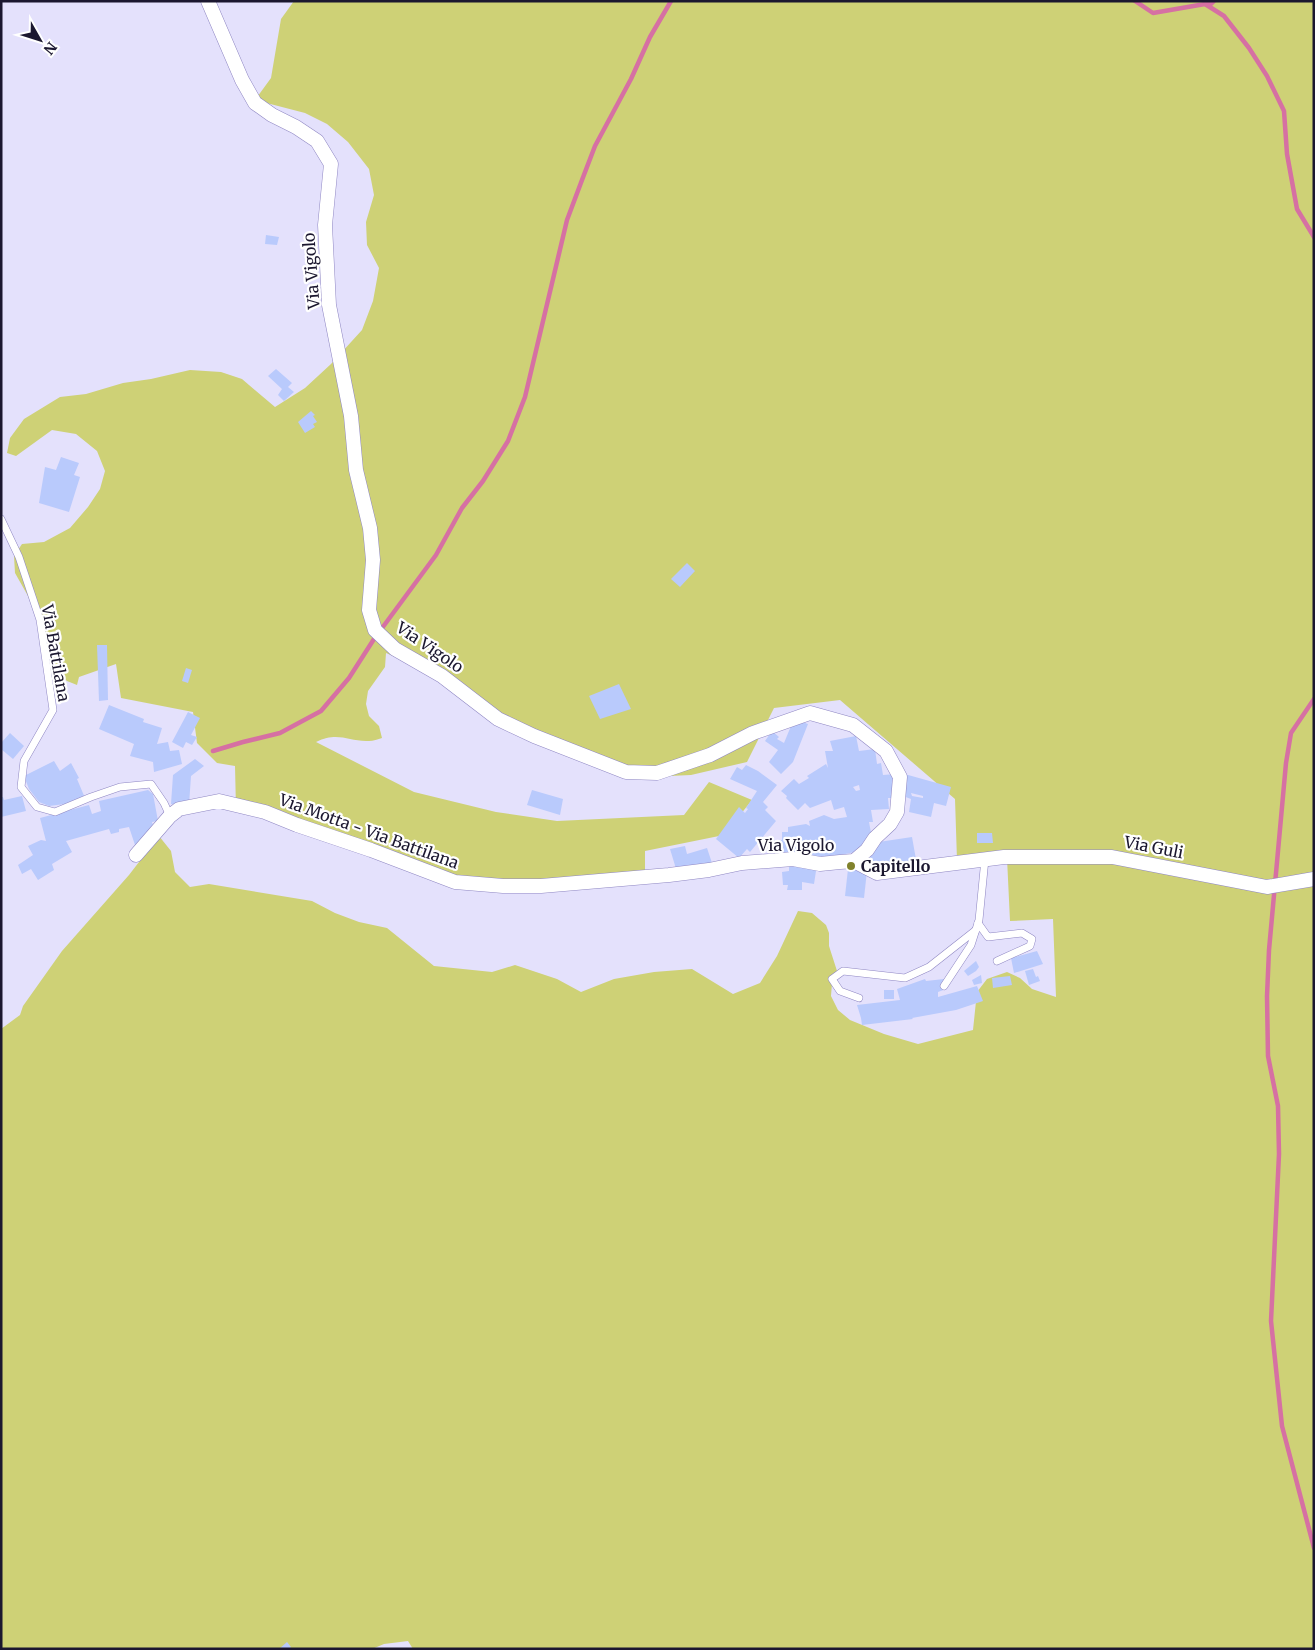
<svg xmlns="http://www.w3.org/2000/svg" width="1315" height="1650" viewBox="0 0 1315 1650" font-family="Merriweather,serif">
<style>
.green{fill:#ced176}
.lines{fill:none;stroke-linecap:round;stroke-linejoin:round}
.stream{stroke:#d670a3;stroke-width:4.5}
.building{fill:#b9cafc;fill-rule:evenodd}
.service-casing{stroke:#8f87c3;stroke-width:8}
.minor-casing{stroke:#8f87c3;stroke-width:15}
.service{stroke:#fff;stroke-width:7}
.minor{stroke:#fff;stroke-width:14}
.poi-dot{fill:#81822c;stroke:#fff;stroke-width:2}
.labels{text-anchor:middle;stroke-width:4.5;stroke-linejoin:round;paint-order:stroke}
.street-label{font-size:16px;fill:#1b172f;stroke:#fff}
.poi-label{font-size:16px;font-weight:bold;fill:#1b172f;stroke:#fff;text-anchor:start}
</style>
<rect width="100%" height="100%" fill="#e4e1fc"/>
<!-- green -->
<path class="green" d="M 294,1 L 1314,1 L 1314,1649 L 413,1649 L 408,1641 L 384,1644 L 372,1649 L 1,1649 L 1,1029 L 20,1015 L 23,1006 L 62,951 L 129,875 L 159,836 L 171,851 L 175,872 L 190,887 L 209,884 L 312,901 L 335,913 L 359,922 L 387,928 L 434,966 L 492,972 L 515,965 L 557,979 L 581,992 L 614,979 L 654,972 L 692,969 L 733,994 L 760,983 L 777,956 L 798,911 L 812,913 L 826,925 L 829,933 L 829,946 L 837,971 L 832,983 L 831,996 L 838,1010 L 850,1020 L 884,1034 L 918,1044 L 973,1030 L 977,992 L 987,979 L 1007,972 L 1020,978 L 1032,989 L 1056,997 L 1053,919 L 1010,921 L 1007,858 L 957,860 L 955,799 L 840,700 L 774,708 L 747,762 L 691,775 L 626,778 L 503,729 L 449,680 L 386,653 L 385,667 L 368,691 L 366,704 L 369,716 L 379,726 L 382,738 C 378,739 373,741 369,741 C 348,742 339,731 316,742 L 414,792 L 496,812 L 557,821 L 684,815 L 709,782 L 752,800 L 724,835 L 645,851 L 645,881 L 443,881 L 351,845 L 236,809 L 235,766 L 217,763 L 197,743 L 193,712 L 121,698 L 116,664 L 79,677 L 77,685 L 67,681 L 53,668 L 41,634 L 36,615 L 28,596 L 15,573 L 14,556 L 22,544 L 44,542 L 70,528 L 88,507 L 100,489 L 105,471 L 97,451 L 76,434 L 52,430 L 16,456 L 7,453 L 10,438 L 24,419 L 60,397 L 86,394 L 123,383 L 151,379 L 190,370 L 221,372 L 242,379 L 275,407 L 305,388 L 331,364 L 362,330 L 373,301 L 379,268 L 367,245 L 366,222 L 374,195 L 369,169 L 348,142 L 327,124 L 305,113 L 255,100 L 271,78 L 281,19 Z"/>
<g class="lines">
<!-- stream -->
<g class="stream">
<polyline points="1135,1 1153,13 1205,4 1224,16 1249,48 1267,76 1284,111 1287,154 1297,209 1314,237"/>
<polyline points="1205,4 1211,4 1214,1"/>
<polyline points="1314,699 1291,733 1286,763 1269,950 1267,996 1268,1056 1278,1106 1279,1154 1271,1321 1282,1426 1314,1548"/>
<polyline points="213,751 243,742 280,733 321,711 349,678 374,639 436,555 462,508 483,481 508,441 525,397 567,220 582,180 595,146 631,79 650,37 671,1"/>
</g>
</g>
<!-- building -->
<g class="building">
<polygon points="266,235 279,237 277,245 265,244"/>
<polygon points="276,369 292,383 288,387 294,392 284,401 278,395 282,389 268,376"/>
<polygon points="311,411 315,415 313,416 317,422 313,424 315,427 305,433 298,422"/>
<polygon points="61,457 79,463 74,475 80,477 69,512 39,503 45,467 56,470"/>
<polygon points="687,563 695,571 680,587 671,579"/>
<polygon points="97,645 107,645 108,700 99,701"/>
<polygon points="186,668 192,670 188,683 182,681"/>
<polygon points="619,684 631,709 600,719 589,696"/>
<polygon points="109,705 144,719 143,722 162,728 157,744 168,742 170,751 179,750 182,764 154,772 153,762 130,756 134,744 99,729"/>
<polygon points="188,712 200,718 191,735 197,737 192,745 186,742 183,748 172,742"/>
<polygon points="797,720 808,724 793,762 781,774 769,762 778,750 765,741 772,731 779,737 777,739 784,743 791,726"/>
<polygon points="10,733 24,746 13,759 1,749 1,743"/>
<path d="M 856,736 L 859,751 L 875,749 L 877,764 L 881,763 L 883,775 L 895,774 L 897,798 L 888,798 L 889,809 L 871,810 L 873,822 L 869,822 L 872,838 L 859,851 L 823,859 L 801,853 L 774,856 L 771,840 L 782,840 L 782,832 L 788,832 L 788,827 L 806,824 L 810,826 L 809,821 L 824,815 L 834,819 L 847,817 L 844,807 L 834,810 L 831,800 L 810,808 L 805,803 L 798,810 L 786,798 L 787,796 L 781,791 L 794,779 L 799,784 L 809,778 L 807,776 L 826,764 L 828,768 L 825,751 L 833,751 L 830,741 ZM 859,785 L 860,790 L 856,791 L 853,787 Z"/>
<polygon points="195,759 204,766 191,776 189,805 171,804 173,775"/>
<polygon points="54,761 60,771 71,763 79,778 77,779 85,798 73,803 49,806 39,802 29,789 24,776"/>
<polygon points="746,765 758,771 777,785 763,802 768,807 765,810 776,821 750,852 747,849 739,858 716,839 739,807 745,813 748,809 746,808 757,791 730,779 737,767 742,770"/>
<path d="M 901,773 L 951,787 L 946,806 L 934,803 L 931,817 L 909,812 L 911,799 L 903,796 ZM 911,793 L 923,796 L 923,798 L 912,796 Z"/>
<polygon points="148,790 153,794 158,821 152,822 155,831 136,848 129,827 119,829 119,832 111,834 109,829 66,841 72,852 52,864 54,870 38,880 31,869 22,874 18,865 33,855 28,846 41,840 46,841 40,818 89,805 92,814 101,811 99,801"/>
<polygon points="532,790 563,799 560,815 527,805"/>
<polygon points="22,796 26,811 1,817 1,797 3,797 4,800"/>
<polygon points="977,833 992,833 993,843 977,843"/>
<polygon points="912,837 917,865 875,871 873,863 870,863 869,854 872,843"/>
<polygon points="685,846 687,854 707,848 712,863 677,872 670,849"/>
<polygon points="803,857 818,858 814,884 802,882 802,890 787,890 788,885 783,885 782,872 789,871 789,865 801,868"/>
<polygon points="848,869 867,871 864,898 845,896"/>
<polygon points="1037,951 1043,964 1014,973 1011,958"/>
<polygon points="976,961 979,967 976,971 968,976 964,971"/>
<polygon points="1033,969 1036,977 1038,976 1040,981 1029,985 1025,971"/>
<polygon points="981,975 982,983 974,985 972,980"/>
<polygon points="1010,976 1012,985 993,988 992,978"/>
<polygon points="925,979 926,981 944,979 946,989 938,992 938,997 977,986 983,1001 956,1010 912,1018 913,1019 862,1025 861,1018 857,1005 900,1000 897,989"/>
<rect x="884" y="990" width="10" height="9"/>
<polygon points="287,1642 291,1647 289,1649 279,1649"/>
</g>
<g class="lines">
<defs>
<g id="service">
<polyline points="1,519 19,557 40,620 53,710 24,761 21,787 37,807 55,812 91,797 120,787 151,784 164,803 170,816"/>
<polyline points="978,923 988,937 1022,933 1032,939 1030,946 997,961"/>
<polyline points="944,986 971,945 979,920 985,859"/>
<polyline points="859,998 840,991 832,979 843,971 905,978 929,967 976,930"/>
</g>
<g id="minor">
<polyline points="136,855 170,816 179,809 219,801 265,812 297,825 371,850 455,882 503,886 541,886 669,875 709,870 742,863 793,859 820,864 840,862 854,861 867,850 875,838 890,824 897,812 900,777 886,751 853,725 810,713 753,733 710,755 657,773 626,772 534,736 498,719 442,676 395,649 375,630 369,610 373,560 370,528 356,470 351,416 329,305 325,225 331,164 317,141 296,127 272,115 255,103 242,80 208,1"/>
<polyline points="854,861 877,873 1004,857 1112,857 1267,887 1314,879"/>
</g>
</defs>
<!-- service casing -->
<use href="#service" class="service-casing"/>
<!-- minor casing -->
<use href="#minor" class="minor-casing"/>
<!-- service -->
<use href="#service" class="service"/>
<!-- minor -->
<use href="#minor" class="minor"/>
</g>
<!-- markers -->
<circle class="poi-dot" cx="851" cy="866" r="5"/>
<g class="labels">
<!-- street labels -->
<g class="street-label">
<text transform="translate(311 271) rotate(-94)" y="6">Via Vigolo</text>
<text transform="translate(430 647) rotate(34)" y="6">Via Vigolo</text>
<text transform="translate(56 653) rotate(80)" y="6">Via Battilana</text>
<text transform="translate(369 831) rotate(20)" y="6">Via Motta - Via Battilana</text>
<text x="796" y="851">Via Vigolo</text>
<text transform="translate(1154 847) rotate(11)" y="6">Via Guli</text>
</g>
<!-- poi labels -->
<g class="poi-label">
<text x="861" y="872">Capitello</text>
</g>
</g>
<!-- border -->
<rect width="1315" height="1650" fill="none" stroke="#1b172f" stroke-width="5"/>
<!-- north arrow -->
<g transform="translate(40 40) rotate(129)" stroke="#ffffff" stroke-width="4" paint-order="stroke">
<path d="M0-4L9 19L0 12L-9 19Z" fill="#1b172f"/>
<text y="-8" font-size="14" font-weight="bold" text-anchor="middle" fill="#1b172f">N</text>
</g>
</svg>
